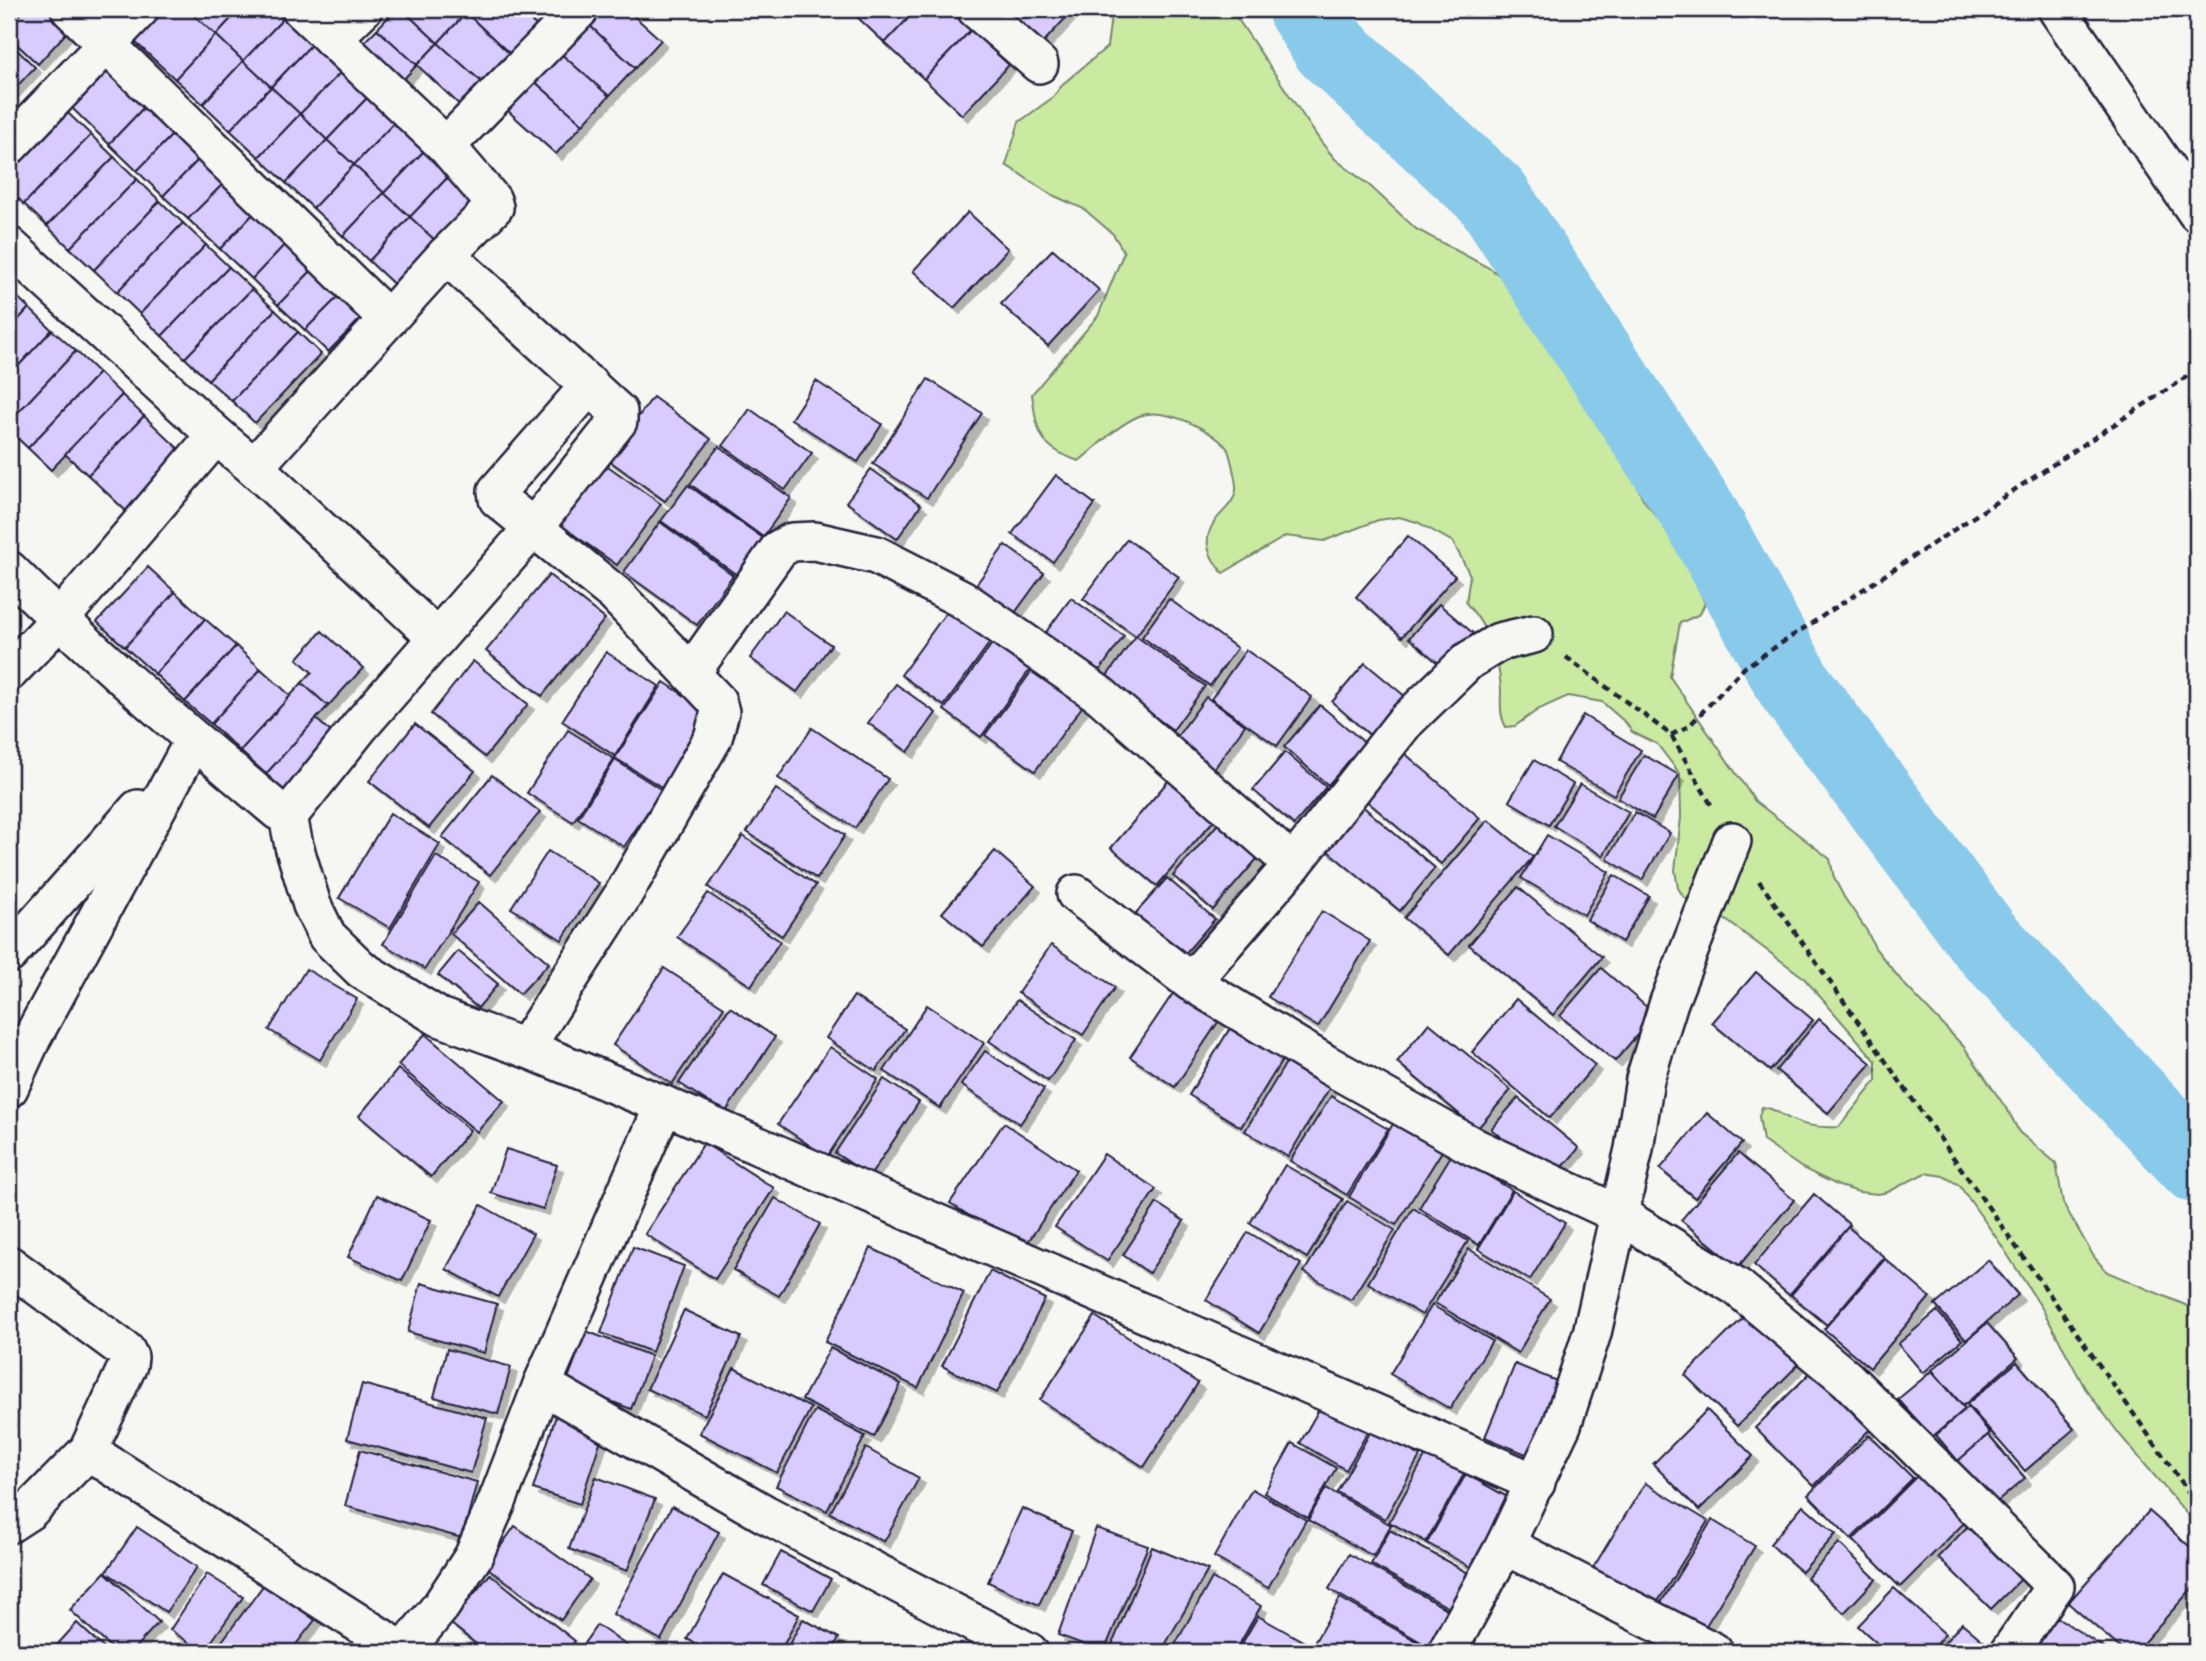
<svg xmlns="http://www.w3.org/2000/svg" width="2206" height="1661" viewBox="0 0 2206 1661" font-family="'Balsamiq Sans',sans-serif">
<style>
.green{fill:#caeaa2;stroke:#76866e;stroke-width:2}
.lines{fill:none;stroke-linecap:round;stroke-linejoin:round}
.river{stroke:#89c9ea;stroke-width:77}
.building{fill:#d9cbfd;stroke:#22223b;stroke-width:2;filter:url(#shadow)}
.street-casing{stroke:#22223b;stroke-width:42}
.path{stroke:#22223b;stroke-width:4.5;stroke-dasharray:7 5;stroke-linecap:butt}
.street{stroke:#f6f6f2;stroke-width:37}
</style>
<defs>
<filter id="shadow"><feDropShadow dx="6" dy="6" stdDeviation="0" flood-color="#0004"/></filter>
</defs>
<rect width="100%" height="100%" fill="#f6f6f2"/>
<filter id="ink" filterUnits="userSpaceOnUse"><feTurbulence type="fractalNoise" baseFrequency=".0143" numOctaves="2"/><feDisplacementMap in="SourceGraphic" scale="14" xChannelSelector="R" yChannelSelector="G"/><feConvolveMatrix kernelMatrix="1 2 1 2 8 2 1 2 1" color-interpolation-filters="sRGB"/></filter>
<g filter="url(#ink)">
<!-- green -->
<path class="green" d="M 1112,9 L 1231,9 L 1321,142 L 1335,159 L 1370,186 L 1416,229 L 1491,269 L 1536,303 L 1582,395 L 1635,481 L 1643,499 L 1681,548 L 1705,603 L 1700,614 L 1680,623 L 1670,677 L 1755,801 L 1830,859 L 1834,878 L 1844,897 L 1867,931 L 1875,948 L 1904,984 L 1964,1047 L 2010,1114 L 2019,1132 L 2056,1163 L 2063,1203 L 2094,1257 L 2107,1272 L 2197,1310 L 2197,1526 L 2120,1435 L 2085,1388 L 2043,1310 L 1998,1240 L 1959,1185 L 1943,1176 L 1925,1173 L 1888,1192 L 1878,1194 L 1859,1192 L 1839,1186 L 1802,1168 L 1763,1141 L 1759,1116 L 1762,1107 C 1774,1108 1778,1113 1788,1118 C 1804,1127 1821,1128 1839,1127 L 1876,1081 L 1876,1061 L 1803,977 L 1730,923 L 1701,904 L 1690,902 L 1683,896 L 1678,888 L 1675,870 L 1681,817 L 1680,774 L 1657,744 L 1632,732 L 1626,723 L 1602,702 L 1568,696 L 1539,709 L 1515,726 L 1506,727 C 1499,715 1501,703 1501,689 C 1499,657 1488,627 1466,603 L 1470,575 L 1453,542 L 1417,522 L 1399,517 L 1378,520 L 1324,541 L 1286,536 L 1223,573 C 1209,557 1201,541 1215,521 C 1223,510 1234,504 1236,490 C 1237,484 1230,453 1227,448 C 1212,429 1163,406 1139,416 C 1116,426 1099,445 1079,461 C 1039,448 1037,432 1032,394 L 1098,316 L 1124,252 L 1113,234 L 1084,209 L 1050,194 L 1006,165 L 1019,122 L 1052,98 L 1064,83 L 1107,47 Z"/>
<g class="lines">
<!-- river -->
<polyline class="river" points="1306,9 1330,47 1492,196 1699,513 1796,688 1984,939 2197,1165"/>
</g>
<!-- building -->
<g class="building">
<polygon points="9,9 25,9 9,27"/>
<polygon points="25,9 63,9 77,21 38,64 9,37 9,27"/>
<polygon points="161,9 187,9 216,35 175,79 132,39"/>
<polygon points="187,9 240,9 216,35"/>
<polygon points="240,9 272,9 283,19 243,61 216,35"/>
<polygon points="396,9 402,9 438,43 417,65 377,29"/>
<polygon points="402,9 461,9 466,13 438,43"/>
<polygon points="469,9 518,9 537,26 511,55 466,13"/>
<polygon points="518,9 553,9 537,26"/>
<polygon points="601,9 626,9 661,40 635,68 587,23"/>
<polygon points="861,9 917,9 885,43 855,15"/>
<polygon points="917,9 948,9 971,30 924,79 885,43"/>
<polygon points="1013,9 1074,9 1040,46 1006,15"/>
<polygon points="466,13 511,55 484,84 438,43"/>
<polygon points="283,19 311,45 271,87 243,61"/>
<polygon points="587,23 635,68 609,96 560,53"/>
<polygon points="377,29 417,65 396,87 356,50"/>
<polygon points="971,30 1009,65 962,115 924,79"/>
<polygon points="216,35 243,61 203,104 175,79"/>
<polygon points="438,43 484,84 462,107 417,65"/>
<polygon points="12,45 35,67 9,95 9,49"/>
<polygon points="311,45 340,73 300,114 271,87"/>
<polygon points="560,53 609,96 583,124 534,81"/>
<polygon points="243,61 271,87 230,130 203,104"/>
<polygon points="112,67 149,102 109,144 72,108"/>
<polygon points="340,73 367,98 327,140 300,114"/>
<polygon points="534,81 583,124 556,154 507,110"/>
<polygon points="271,87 300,114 259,157 230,130"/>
<polygon points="367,98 394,123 354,165 327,140"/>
<polygon points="149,102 178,129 137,171 109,144"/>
<polygon points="68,113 91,135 24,204 9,190 9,174"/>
<polygon points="300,114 327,140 286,183 259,157"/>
<polygon points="394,123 424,151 384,193 354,165"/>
<polygon points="178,129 204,154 163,196 137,171"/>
<polygon points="91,135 114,157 47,226 24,204"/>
<polygon points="327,140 354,165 313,208 286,183"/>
<polygon points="424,151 450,175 410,217 384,193"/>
<polygon points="204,154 229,178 188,219 163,196"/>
<polygon points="114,157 137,179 70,248 47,226"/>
<polygon points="354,165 384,193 343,236 313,208"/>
<polygon points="450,175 480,203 440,245 410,217"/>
<polygon points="229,178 260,207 220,249 188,219"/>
<polygon points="137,179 160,201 94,270 70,248"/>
<polygon points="384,193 410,217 369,261 343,236"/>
<polygon points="160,201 183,223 117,292 94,270"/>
<polygon points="260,207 292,237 252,279 220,249"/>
<polygon points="968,212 1008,249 954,308 913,271"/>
<polygon points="410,217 440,245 399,289 369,261"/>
<polygon points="183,223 206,245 140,314 117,292"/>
<polygon points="292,237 319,263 278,305 252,279"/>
<polygon points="206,245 229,267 162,336 140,314"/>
<polygon points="1053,249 1099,290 1048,346 1001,304"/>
<polygon points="319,263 346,289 305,330 278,305"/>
<polygon points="229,267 252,289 185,358 162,336"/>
<polygon points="9,289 29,308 9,330"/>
<polygon points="252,289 275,310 208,380 185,358"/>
<polygon points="346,289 369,310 328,352 305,330"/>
<polygon points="29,308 52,330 9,376 9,330"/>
<polygon points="275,310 298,332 232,401 208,380"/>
<polygon points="52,330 76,351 9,422 9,376"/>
<polygon points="298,332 321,354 255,423 232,401"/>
<polygon points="76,351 99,373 28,448 9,430 9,422"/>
<polygon points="99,373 122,395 51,470 28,448"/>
<polygon points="928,379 982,413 927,498 873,464"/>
<polygon points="816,381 882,424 858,462 791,419"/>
<polygon points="122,395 144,416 88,475 65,454"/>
<polygon points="653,397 711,439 665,501 607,459"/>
<polygon points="750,409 812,453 785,490 723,446"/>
<polygon points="144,416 183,453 127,512 88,475"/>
<polygon points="719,446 791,498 763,537 690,484"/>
<polygon points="605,464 661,504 617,565 560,525"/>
<polygon points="871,469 921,505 897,539 846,502"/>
<polygon points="1056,475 1095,504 1053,562 1012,534"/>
<polygon points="688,485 763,538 737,575 661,521"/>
<polygon points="660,522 733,575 697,625 624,572"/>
<polygon points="1408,536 1455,576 1402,637 1356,597"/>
<polygon points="1127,539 1179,577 1136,636 1083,599"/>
<polygon points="1005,545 1044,573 1009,621 970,593"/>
<polygon points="148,567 175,592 125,647 97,622"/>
<polygon points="549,575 605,619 542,696 486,651"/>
<polygon points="175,592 205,619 155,674 125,647"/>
<polygon points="1071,598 1124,636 1091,683 1038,643"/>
<polygon points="1169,599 1237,648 1210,686 1142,637"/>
<polygon points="953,603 996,634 944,706 901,675"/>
<polygon points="1439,604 1474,634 1444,668 1409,638"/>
<polygon points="784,611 831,645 797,692 750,658"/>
<polygon points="205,619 236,646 185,702 155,674"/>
<polygon points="322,631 363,668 328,706 302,683 312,672 297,659"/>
<polygon points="1136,636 1205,686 1173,730 1104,680"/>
<polygon points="997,637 1034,664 981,737 944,710"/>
<polygon points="236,646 261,669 211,724 185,702"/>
<polygon points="1246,650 1312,697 1277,746 1211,699"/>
<polygon points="606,652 659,686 615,756 562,721"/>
<polygon points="473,661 528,704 485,757 431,714"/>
<polygon points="1365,663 1406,697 1372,737 1332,702"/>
<polygon points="1037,664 1087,700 1035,771 985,735"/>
<polygon points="261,669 291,696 240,751 211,724"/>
<polygon points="664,682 711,713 663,788 615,758"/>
<polygon points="302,683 328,706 266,774 240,751"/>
<polygon points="896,684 936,713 908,752 868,723"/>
<polygon points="1206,697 1245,725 1214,769 1174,741"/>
<polygon points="1320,705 1365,743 1328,785 1284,747"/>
<polygon points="1583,715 1641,750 1614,795 1556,762"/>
<polygon points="316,719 341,741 290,796 266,774"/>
<polygon points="415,724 475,771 429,828 369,781"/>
<polygon points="812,728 888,779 855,828 778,778"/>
<polygon points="568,730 614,759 573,822 527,793"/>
<polygon points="1402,751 1480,818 1441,864 1362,797"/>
<polygon points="1285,752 1326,787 1294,825 1253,790"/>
<polygon points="1644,755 1679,775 1653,819 1618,798"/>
<polygon points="615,760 662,790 624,847 578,818"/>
<polygon points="1534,760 1573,784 1549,825 1509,801"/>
<polygon points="492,775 540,812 490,875 442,837"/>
<polygon points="1169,780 1215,819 1157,886 1111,848"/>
<polygon points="1580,784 1629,812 1603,856 1554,826"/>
<polygon points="776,789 845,835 817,879 747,832"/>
<polygon points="1360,804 1435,868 1400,911 1323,847"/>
<polygon points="1635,812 1670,833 1642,880 1607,859"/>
<polygon points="390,813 440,844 390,928 339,898"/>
<polygon points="1223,818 1263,852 1213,910 1173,876"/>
<polygon points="1488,820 1533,857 1449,955 1404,918"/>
<polygon points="1547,835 1609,872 1584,915 1521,878"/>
<polygon points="743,836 816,885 782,936 708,887"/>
<polygon points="548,851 599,883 562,940 511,908"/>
<polygon points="995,851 1035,886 983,947 942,913"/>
<polygon points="436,856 479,882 425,969 383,944"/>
<polygon points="1614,875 1649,896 1622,942 1587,920"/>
<polygon points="1167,878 1215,919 1177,963 1128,922"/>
<polygon points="1518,887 1602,957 1553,1015 1469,945"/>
<polygon points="708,893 780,941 751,986 677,937"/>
<polygon points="479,902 549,963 520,994 451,934"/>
<polygon points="1322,911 1370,941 1318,1027 1268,997"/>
<polygon points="1051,945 1115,987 1083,1035 1018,993"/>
<polygon points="458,951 498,984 478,1008 438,975"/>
<polygon points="664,968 724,1007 672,1084 613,1045"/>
<polygon points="1601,968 1655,1014 1615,1061 1560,1016"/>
<polygon points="306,969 357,999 320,1060 269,1030"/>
<polygon points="1756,972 1813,1020 1770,1071 1712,1023"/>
<polygon points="1178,986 1222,1016 1175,1087 1130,1057"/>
<polygon points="854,996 905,1029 876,1071 826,1038"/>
<polygon points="1516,999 1595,1065 1550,1118 1472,1052"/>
<polygon points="1017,1000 1076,1040 1048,1081 989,1041"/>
<polygon points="927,1005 984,1043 940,1108 884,1071"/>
<polygon points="730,1007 775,1037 725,1113 679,1083"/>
<polygon points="1819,1019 1871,1063 1828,1113 1776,1070"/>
<polygon points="1429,1023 1511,1090 1477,1129 1397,1062"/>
<polygon points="1232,1025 1284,1057 1241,1127 1189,1095"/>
<polygon points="425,1034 504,1101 477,1132 398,1065"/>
<polygon points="830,1047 878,1079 827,1157 778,1124"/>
<polygon points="985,1051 1044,1089 1020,1124 961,1085"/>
<polygon points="1287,1061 1330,1087 1288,1157 1245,1131"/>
<polygon points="398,1069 470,1130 431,1177 359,1116"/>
<polygon points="884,1079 919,1102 870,1176 835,1153"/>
<polygon points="1331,1096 1388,1129 1347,1195 1290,1161"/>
<polygon points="1518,1098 1579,1148 1552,1180 1491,1129"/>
<polygon points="1707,1113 1742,1143 1695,1198 1660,1169"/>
<polygon points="1396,1119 1444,1148 1396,1225 1349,1197"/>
<polygon points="1004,1123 1076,1170 1022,1251 950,1203"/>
<polygon points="704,1143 774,1188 715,1279 645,1234"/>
<polygon points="506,1149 557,1165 543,1209 491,1193"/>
<polygon points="1738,1153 1794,1200 1738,1267 1681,1220"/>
<polygon points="1104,1154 1156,1189 1107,1261 1055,1227"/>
<polygon points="1452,1154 1512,1190 1479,1245 1419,1208"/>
<polygon points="1285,1165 1343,1199 1307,1258 1250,1223"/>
<polygon points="1513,1191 1565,1223 1530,1280 1478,1249"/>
<polygon points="1814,1194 1850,1225 1789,1295 1754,1265"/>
<polygon points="377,1195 431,1220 402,1281 348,1257"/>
<polygon points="775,1198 820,1224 779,1296 733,1270"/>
<polygon points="1347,1201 1395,1230 1351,1300 1304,1272"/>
<polygon points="1157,1203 1184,1221 1149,1273 1123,1255"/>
<polygon points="481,1205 533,1234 498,1297 446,1269"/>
<polygon points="1413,1208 1468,1241 1422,1315 1368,1283"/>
<polygon points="1848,1227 1884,1257 1827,1325 1791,1295"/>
<polygon points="1248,1232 1301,1264 1259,1333 1206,1300"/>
<polygon points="633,1247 684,1266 652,1352 601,1333"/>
<polygon points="871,1248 964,1293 918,1388 825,1342"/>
<polygon points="1469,1249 1550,1299 1518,1353 1435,1303"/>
<polygon points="1885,1259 1930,1297 1870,1368 1824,1329"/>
<polygon points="1988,1260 2018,1295 1966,1340 1935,1305"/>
<polygon points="990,1271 1045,1299 997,1393 942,1366"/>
<polygon points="421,1283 497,1304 484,1353 408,1332"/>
<polygon points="1432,1305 1492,1341 1450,1409 1390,1374"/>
<polygon points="684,1310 741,1337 705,1415 647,1389"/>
<polygon points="1750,1311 1801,1362 1737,1426 1685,1375"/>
<polygon points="1937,1311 1962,1340 1923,1373 1898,1344"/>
<polygon points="1095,1316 1198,1383 1144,1467 1040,1400"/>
<polygon points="1987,1323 2018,1358 1963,1406 1932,1370"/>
<polygon points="586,1331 651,1356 631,1409 566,1384"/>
<polygon points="830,1348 901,1384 874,1437 802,1400"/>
<polygon points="447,1349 511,1367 498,1414 434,1397"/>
<polygon points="2017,1362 2074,1429 2025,1471 1967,1404"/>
<polygon points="1515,1364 1564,1384 1533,1457 1485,1437"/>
<polygon points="734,1368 811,1408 777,1473 699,1433"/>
<polygon points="1813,1370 1871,1428 1814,1486 1755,1428"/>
<polygon points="1932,1371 1965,1409 1932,1437 1898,1399"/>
<polygon points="362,1384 487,1418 471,1473 347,1439"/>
<polygon points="1322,1404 1369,1430 1346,1470 1300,1443"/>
<polygon points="1968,1407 1990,1433 1958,1461 1936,1435"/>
<polygon points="815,1410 865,1436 827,1511 776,1486"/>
<polygon points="1707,1410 1753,1456 1699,1510 1653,1464"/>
<polygon points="557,1412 605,1427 580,1504 533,1489"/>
<polygon points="1372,1429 1420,1456 1385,1519 1337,1492"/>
<polygon points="1869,1435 1913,1478 1851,1539 1808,1495"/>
<polygon points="1988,1435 2025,1478 1988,1510 1951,1467"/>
<polygon points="1292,1443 1336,1468 1308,1518 1264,1493"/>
<polygon points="866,1448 919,1478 884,1542 830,1513"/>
<polygon points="360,1450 477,1482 462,1538 345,1506"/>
<polygon points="1427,1453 1464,1474 1426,1542 1389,1522"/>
<polygon points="1466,1474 1513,1500 1474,1569 1427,1543"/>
<polygon points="1918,1475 1965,1522 1900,1587 1853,1540"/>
<polygon points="596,1477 655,1499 627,1571 569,1549"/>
<polygon points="1645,1483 1708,1521 1652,1611 1590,1573"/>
<polygon points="1326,1488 1391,1525 1373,1556 1308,1520"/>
<polygon points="1252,1489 1306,1520 1268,1588 1214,1557"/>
<polygon points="1803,1505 1836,1534 1802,1572 1770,1544"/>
<polygon points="672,1506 719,1532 661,1640 613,1614"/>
<polygon points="1022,1508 1072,1531 1039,1605 988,1582"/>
<polygon points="2149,1511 2197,1553 2197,1583 2135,1652 2125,1652 2068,1603"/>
<polygon points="1712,1520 1755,1546 1702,1632 1659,1606"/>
<polygon points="1974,1520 2027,1573 1991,1609 1938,1557"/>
<polygon points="515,1526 590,1579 561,1620 486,1567"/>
<polygon points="137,1527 197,1567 166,1612 106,1572"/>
<polygon points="1096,1528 1148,1546 1104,1652 1058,1635"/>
<polygon points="1390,1530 1470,1574 1451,1609 1371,1564"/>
<polygon points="1839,1543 1876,1579 1844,1613 1807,1578"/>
<polygon points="1152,1547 1208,1570 1161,1652 1109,1652"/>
<polygon points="781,1552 831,1579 813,1611 763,1585"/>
<polygon points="1349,1554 1448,1610 1428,1646 1329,1589"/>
<polygon points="105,1572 159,1622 131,1652 116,1652 70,1610"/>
<polygon points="207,1574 243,1597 204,1652 170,1630"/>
<polygon points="490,1574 575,1641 566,1652 486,1652 450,1623"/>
<polygon points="723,1574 799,1615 780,1652 711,1652 687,1639"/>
<polygon points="1212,1578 1261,1606 1235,1652 1171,1652"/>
<polygon points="265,1583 315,1620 290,1652 214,1652"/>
<polygon points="1894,1588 1945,1634 1929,1652 1887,1652 1858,1626"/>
<polygon points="1340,1598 1420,1643 1414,1652 1330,1652 1314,1643"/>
<polygon points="2054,1615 2110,1652 2029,1652"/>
<polygon points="1258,1616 1317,1649 1315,1652 1237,1652"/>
<polygon points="803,1619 839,1638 831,1652 785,1652"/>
<polygon points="77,1623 108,1652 63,1652 56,1646"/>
<polygon points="1962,1623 1995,1651 1993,1652 1936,1652"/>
<polygon points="597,1625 636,1652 578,1652"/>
</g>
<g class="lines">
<defs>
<g id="street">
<polyline points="70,9 388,319"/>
<polyline points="976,9 1039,64"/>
<polyline points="2057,9 2197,213"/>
<polyline points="332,39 363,9"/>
<polyline points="9,146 140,9"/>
<polyline points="446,146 580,9"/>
<polyline points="9,246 216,435 254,467 437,638"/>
<polyline points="254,467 446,255 494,207 492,200 446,146 301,9"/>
<path d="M 9,570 C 94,655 186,733 278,811 L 287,811 L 294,809 L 360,726 L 533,528 L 618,421 L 618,412 L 446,255"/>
<polyline points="9,672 59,620 216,435"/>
<polyline points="691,673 779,549 792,542 815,541 876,555 962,599 1100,695 1293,864"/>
<polyline points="287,811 294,846 312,905 327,936 362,970 439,1017 525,1048 664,1105 1536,1483"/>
<polyline points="1076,894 1191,982 1328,1065 1474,1147 1618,1214 1737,1287 1847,1379 2055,1586 2009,1652"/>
<polyline points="9,954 138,809"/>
<polyline points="1191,982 1293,864 1404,723 1468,661 1499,642 1534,634"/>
<polyline points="525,1048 623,895 713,738 720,712 717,701 615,594 498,499 497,491 590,385"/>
<polyline points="9,1088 32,1038 194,740"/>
<polyline points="9,1265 126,1351 129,1357 128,1365 88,1451 29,1511 9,1524"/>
<polyline points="542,1385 765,1514 1029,1652"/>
<polyline points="88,1451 404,1652"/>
<polyline points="1505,1545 1714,1652"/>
<polyline points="403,1652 441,1606 473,1557 497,1502 542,1385 664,1105"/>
<polyline points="1447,1652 1505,1545 1562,1425 1592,1333 1634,1149 1645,1079 1669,1002 1732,841"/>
</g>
</defs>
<!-- street casing -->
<use href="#street" class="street-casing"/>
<!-- path -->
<g class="path">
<polyline points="1566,657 1671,735 1713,808"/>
<polyline points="1671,735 1689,726 1745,667 2197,370"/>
<polyline points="1759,881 2197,1504"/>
</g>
<!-- street -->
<use href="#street" class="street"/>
</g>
</g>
<!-- margin -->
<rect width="2206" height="1661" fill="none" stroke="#f6f6f2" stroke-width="35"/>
<rect x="18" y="18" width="2171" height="1626" fill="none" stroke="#22223b" stroke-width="2.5" filter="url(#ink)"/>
</svg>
